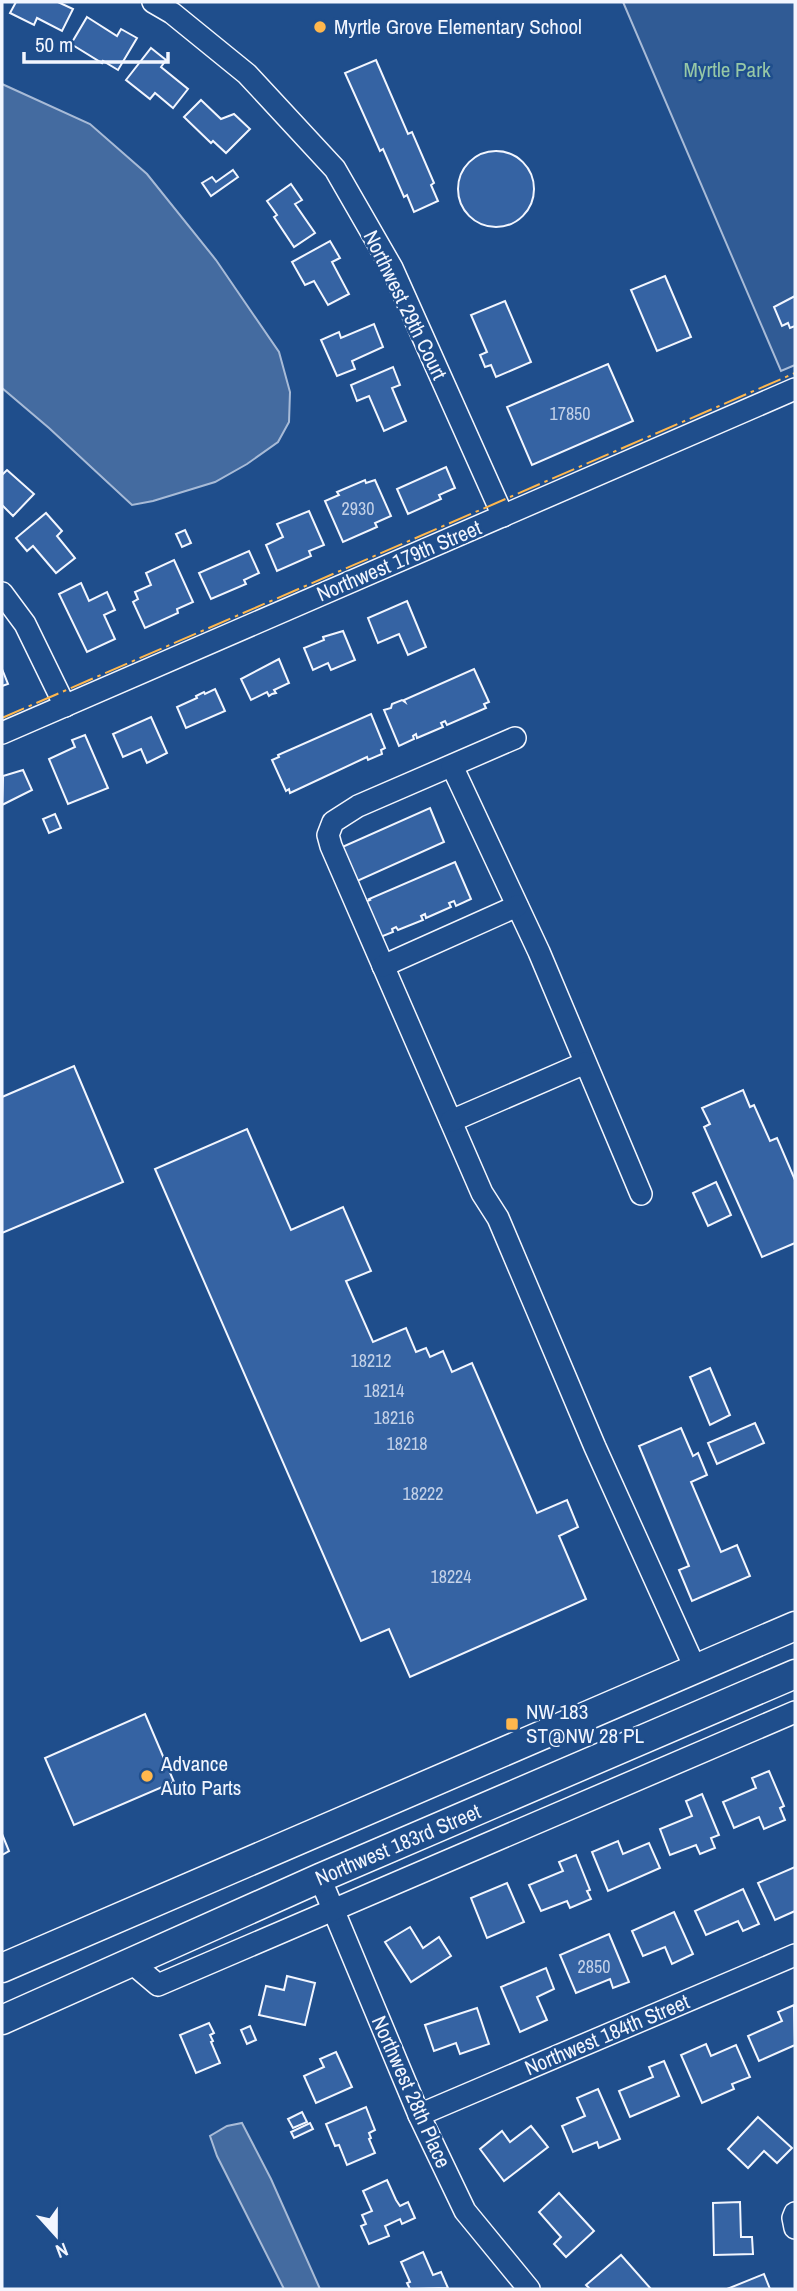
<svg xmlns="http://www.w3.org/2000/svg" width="797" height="2291" viewBox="0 0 797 2291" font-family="'Archivo Narrow',sans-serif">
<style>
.built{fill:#305b95;stroke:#a8bbd7;stroke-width:2}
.water{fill:#446ba0;stroke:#a8bbd7;stroke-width:2}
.building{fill:#3563a3;stroke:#f2f6ff;stroke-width:2}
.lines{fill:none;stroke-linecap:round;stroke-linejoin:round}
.minor-casing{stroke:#f2f6ff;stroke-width:24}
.major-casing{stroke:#f2f6ff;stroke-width:31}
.minor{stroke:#1f4e8c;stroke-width:21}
.major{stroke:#1f4e8c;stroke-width:28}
.power{stroke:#ffb74d;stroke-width:2;stroke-dasharray:24 5 3.5 5;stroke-linecap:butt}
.poi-dot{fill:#ffb74d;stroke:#1f4e8c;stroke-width:2.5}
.labels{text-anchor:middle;stroke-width:5;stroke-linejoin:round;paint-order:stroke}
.number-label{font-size:18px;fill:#c3d1e8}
.poi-label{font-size:21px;fill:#f2f6ff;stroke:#1f4e8c;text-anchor:start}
.park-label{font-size:21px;fill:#97c8a6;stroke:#1f4e8c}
.street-label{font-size:21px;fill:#f2f6ff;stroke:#1f4e8c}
</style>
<rect width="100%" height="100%" fill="#1f4e8c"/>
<!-- built -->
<polygon class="built" points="623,2 795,2 795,365 781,371"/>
<!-- water -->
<g class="water">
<polygon points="2,84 90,124 147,174 216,260 279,352 290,392 289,422 278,442 247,464 215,482 153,501 132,505 49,428 2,388"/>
<polygon points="242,2123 271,2179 320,2289 284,2289 217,2156 210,2136 227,2126"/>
</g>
<!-- building -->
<g class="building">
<polygon points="16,2 58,2 73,9 62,31 37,18 34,25 10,13"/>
<polygon points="87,17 117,36 121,29 137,38 118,70 103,61 102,63 71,44"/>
<polygon points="151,48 166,60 161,67 188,89 173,108 155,93 150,99 126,80"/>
<polygon points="376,60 408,134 412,132 434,183 431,185 438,201 414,212 407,195 404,197 383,149 380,151 345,73"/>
<polygon points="201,100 221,119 234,114 250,129 226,153 213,141 211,143 184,117"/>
<circle cx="496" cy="189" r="38"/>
<polygon points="233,170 238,177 211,196 202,183 212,177 216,182"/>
<polygon points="291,184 302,200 295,204 315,233 294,247 274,217 277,215 267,201"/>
<polygon points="330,241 340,258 332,262 349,294 328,305 314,281 305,285 292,262"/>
<polygon points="665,276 691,337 657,351 631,290"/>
<polygon points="795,296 795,326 790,328 788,323 782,326 774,307"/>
<polygon points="505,301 531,362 496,377 491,365 485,367 480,355 487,352 471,315"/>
<polygon points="374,324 383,347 352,361 355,369 337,376 321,340 339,332 341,338"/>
<polygon points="608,364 633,421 532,465 507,407"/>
<polygon points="393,367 400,385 392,388 406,421 384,431 369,396 357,401 351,385"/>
<polygon points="446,467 455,488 439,495 441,499 408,514 397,489"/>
<polygon points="7,470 34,494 13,516 2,505 2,475"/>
<polygon points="365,480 366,483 375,480 391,516 375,523 377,527 343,542 325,501 339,495 337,492"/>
<polygon points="309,511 324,545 309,551 311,556 277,571 266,545 283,537 277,524"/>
<polygon points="46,513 62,531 57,536 75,558 56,573 33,546 27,551 16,538"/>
<polygon points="185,530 191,543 182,547 176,534"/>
<polygon points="249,551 259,573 244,580 246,584 211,599 199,573"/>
<polygon points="174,560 193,602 177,609 178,613 145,628 133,602 138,599 135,592 151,585 146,573"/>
<polygon points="81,583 89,601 107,592 115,610 104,615 115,639 87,652 59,594"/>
<polygon points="407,601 426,647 408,655 399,634 378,643 368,618"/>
<polygon points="343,631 355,660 331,670 328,663 313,670 304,648 324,640 323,637"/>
<polygon points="279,659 289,683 274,690 276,693 272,694 269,696 267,692 251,700 241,679"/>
<polygon points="2,669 8,684 2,686"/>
<polygon points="474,669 489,702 484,704 486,708 447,725 445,721 441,723 443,727 417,738 416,734 413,736 414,739 399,746 384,710 391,708 392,704 402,700 405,702 404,700"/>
<polygon points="215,689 225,711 186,728 177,707 197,698 196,696 204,692 205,694"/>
<polygon points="371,714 385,748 381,750 382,754 368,760 367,757 290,793 289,789 286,791 272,760 279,757 278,755"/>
<polygon points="151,717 167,753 147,763 141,749 123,757 113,734"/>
<polygon points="85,735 108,788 68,804 49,759 75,747 72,740"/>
<polygon points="23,770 32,790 2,805 3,776"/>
<polygon points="430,808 444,842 355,882 340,848"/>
<polygon points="55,814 61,828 49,833 43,819"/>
<polygon points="455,862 471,899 456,906 454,901 449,903 451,907 426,918 425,914 421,916 423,920 398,930 396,927 392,929 393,932 378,938 363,903 370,900 369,899"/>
<polygon points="74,1066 123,1182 2,1233 2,1097"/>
<polygon points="743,1090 750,1107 754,1105 770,1141 777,1138 795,1180 795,1243 762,1257 704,1127 710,1124 702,1108"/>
<polygon points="247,1129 291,1230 343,1207 371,1271 346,1281 373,1342 406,1328 416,1352 426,1348 430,1357 443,1351 452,1372 472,1363 537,1513 567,1500 578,1527 559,1536 586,1599 410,1677 389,1629 361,1641 155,1169"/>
<polygon points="716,1182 731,1215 708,1226 693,1193"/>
<polygon points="710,1368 730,1415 710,1425 690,1377"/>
<polygon points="755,1423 764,1443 717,1464 708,1443"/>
<polygon points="681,1428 693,1456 698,1453 707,1475 691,1482 721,1552 737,1545 750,1576 692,1601 679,1570 689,1566 639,1446"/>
<polygon points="145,1714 174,1782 74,1825 45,1758"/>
<polygon points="769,1771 784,1806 780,1808 785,1820 764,1829 759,1817 734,1828 723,1802 756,1788 752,1778"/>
<polygon points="702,1794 719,1835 711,1838 715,1848 700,1854 696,1845 670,1855 660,1829 692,1816 686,1801"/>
<polygon points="2,1834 9,1851 2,1855"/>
<polygon points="618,1841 623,1854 649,1843 660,1868 608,1891 592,1852"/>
<polygon points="576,1855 590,1890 587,1891 591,1899 570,1908 567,1901 541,1911 529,1885 563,1871 559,1862"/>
<polygon points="795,1867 795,1911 775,1920 758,1883"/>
<polygon points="507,1883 524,1922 487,1938 471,1898"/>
<polygon points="743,1889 759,1924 743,1931 738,1921 706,1935 695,1911"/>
<polygon points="674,1912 693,1954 672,1964 665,1947 643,1956 632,1931"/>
<polygon points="410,1927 423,1948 439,1937 451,1956 411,1982 385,1942"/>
<polygon points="609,1934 629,1982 613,1988 610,1979 576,1993 560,1955"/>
<polygon points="546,1968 554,1989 537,1997 547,2020 520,2032 501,1987"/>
<polygon points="287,1976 315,1983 305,2025 259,2015 266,1986 284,1990"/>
<polygon points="794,2005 795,2045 759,2061 748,2036 782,2021 778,2012"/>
<polygon points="477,2008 489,2044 460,2054 456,2043 434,2051 425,2025"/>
<polygon points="209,2023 214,2033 210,2035 213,2041 211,2042 220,2063 196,2073 180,2035"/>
<polygon points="250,2026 256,2040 247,2044 241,2030"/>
<polygon points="706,2044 711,2056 736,2045 750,2077 732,2084 734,2089 702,2103 681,2055"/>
<polygon points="336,2052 352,2087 316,2103 304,2076 324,2067 320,2059"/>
<polygon points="664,2061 679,2096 630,2117 619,2091 653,2077 649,2067"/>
<polygon points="598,2089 620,2139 599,2148 597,2142 573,2152 562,2126 585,2116 577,2098"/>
<polygon points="366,2107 375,2130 369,2133 371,2138 369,2139 375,2153 347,2165 339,2145 335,2146 326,2124"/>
<polygon points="302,2112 307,2122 293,2128 288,2119"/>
<polygon points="758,2117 792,2148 777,2163 764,2151 748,2168 728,2149"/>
<polygon points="310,2123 313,2129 294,2138 291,2132"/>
<polygon points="531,2126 548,2147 504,2181 480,2149 502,2131 510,2142"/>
<polygon points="387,2180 396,2200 400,2206 408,2202 415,2218 402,2224 400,2219 385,2226 389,2236 369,2244 361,2226 366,2224 362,2215 372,2211 363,2191"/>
<polygon points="559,2193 594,2231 566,2257 554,2244 561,2237 539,2212"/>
<polygon points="740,2202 741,2237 752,2237 753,2254 714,2255 713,2203"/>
<polygon points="423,2252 433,2275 441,2272 448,2288 410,2289 407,2283 410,2282 401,2262"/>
<polygon points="621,2255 651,2289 590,2289 586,2285"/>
<polygon points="764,2274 770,2289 727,2289"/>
</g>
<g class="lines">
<defs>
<g id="minor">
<polyline points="153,2 172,13 247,74 335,169 392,268 503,516"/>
<polyline points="2,593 25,624 65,706"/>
<polyline points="2,733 795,389"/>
<polyline points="515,738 358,806 333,822 328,835 331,846 482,1193 498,1218 595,1447 695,1668"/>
<polyline points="452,766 539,952 641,1194"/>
<polyline points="383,966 517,906"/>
<polyline points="451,1121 585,1063"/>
<polyline points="320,1878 419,2115 465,2211 529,2289"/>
<polyline points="132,1963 158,1985 795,1712"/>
<polyline points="419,2115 795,1955"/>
<polyline points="795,2213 793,2218 795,2228"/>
</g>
<g id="major">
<polyline points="2,1968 795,1626"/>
<polyline points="2,2020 320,1878 795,1674"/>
</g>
</defs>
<!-- minor casing -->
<use href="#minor" class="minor-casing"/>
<!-- major casing -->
<use href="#major" class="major-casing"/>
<!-- minor -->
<use href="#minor" class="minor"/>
<!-- major -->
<use href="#major" class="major"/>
<!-- power -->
<polyline class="power" points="2,718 795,373"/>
</g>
<!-- markers -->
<g class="poi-dot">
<circle cx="320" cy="27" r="7"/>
<rect x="505" y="1717" width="14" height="14" rx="3.5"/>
<circle cx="147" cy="1776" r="7"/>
</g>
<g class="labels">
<!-- number labels -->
<g class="number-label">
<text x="570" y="420">17850</text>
<text x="358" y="515">2930</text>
<text x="371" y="1367">18212</text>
<text x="384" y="1397">18214</text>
<text x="394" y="1424">18216</text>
<text x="407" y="1450">18218</text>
<text x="423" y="1500">18222</text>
<text x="451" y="1583">18224</text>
<text x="594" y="1973">2850</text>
</g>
<!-- poi labels -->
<g class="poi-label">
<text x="334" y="34">Myrtle Grove Elementary School</text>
<text x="526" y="1719">NW 183<tspan x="526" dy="24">ST@NW 28 PL</tspan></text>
<text x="161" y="1771">Advance<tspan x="161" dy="24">Auto Parts</tspan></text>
</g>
<!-- park labels -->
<g class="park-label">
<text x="727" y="77">Myrtle Park</text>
</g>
<!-- street labels -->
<g class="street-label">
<text transform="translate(405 305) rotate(64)" y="7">Northwest 29th Court</text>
<text transform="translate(399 561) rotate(-23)" y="7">Northwest 179th Street</text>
<text transform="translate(398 1845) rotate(-23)" y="7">Northwest 183rd Street</text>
<text transform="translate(607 2035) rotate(-23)" y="7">Northwest 184th Street</text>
<text transform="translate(411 2092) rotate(66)" y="7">Northwest 28th Place</text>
</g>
</g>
<!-- border -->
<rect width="797" height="2291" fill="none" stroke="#f2f6ff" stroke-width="7"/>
<!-- north arrow -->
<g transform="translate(56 2235) rotate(159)" stroke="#1f4e8c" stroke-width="5" paint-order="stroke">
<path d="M0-5L12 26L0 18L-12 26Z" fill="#f2f6ff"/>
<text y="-10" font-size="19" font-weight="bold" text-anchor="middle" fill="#f2f6ff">N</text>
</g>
<!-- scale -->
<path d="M24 52v10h144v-10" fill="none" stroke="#f2f6ff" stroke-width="3.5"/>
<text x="35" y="52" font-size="21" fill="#f2f6ff" stroke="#1f4e8c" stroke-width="5" paint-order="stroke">50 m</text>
</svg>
